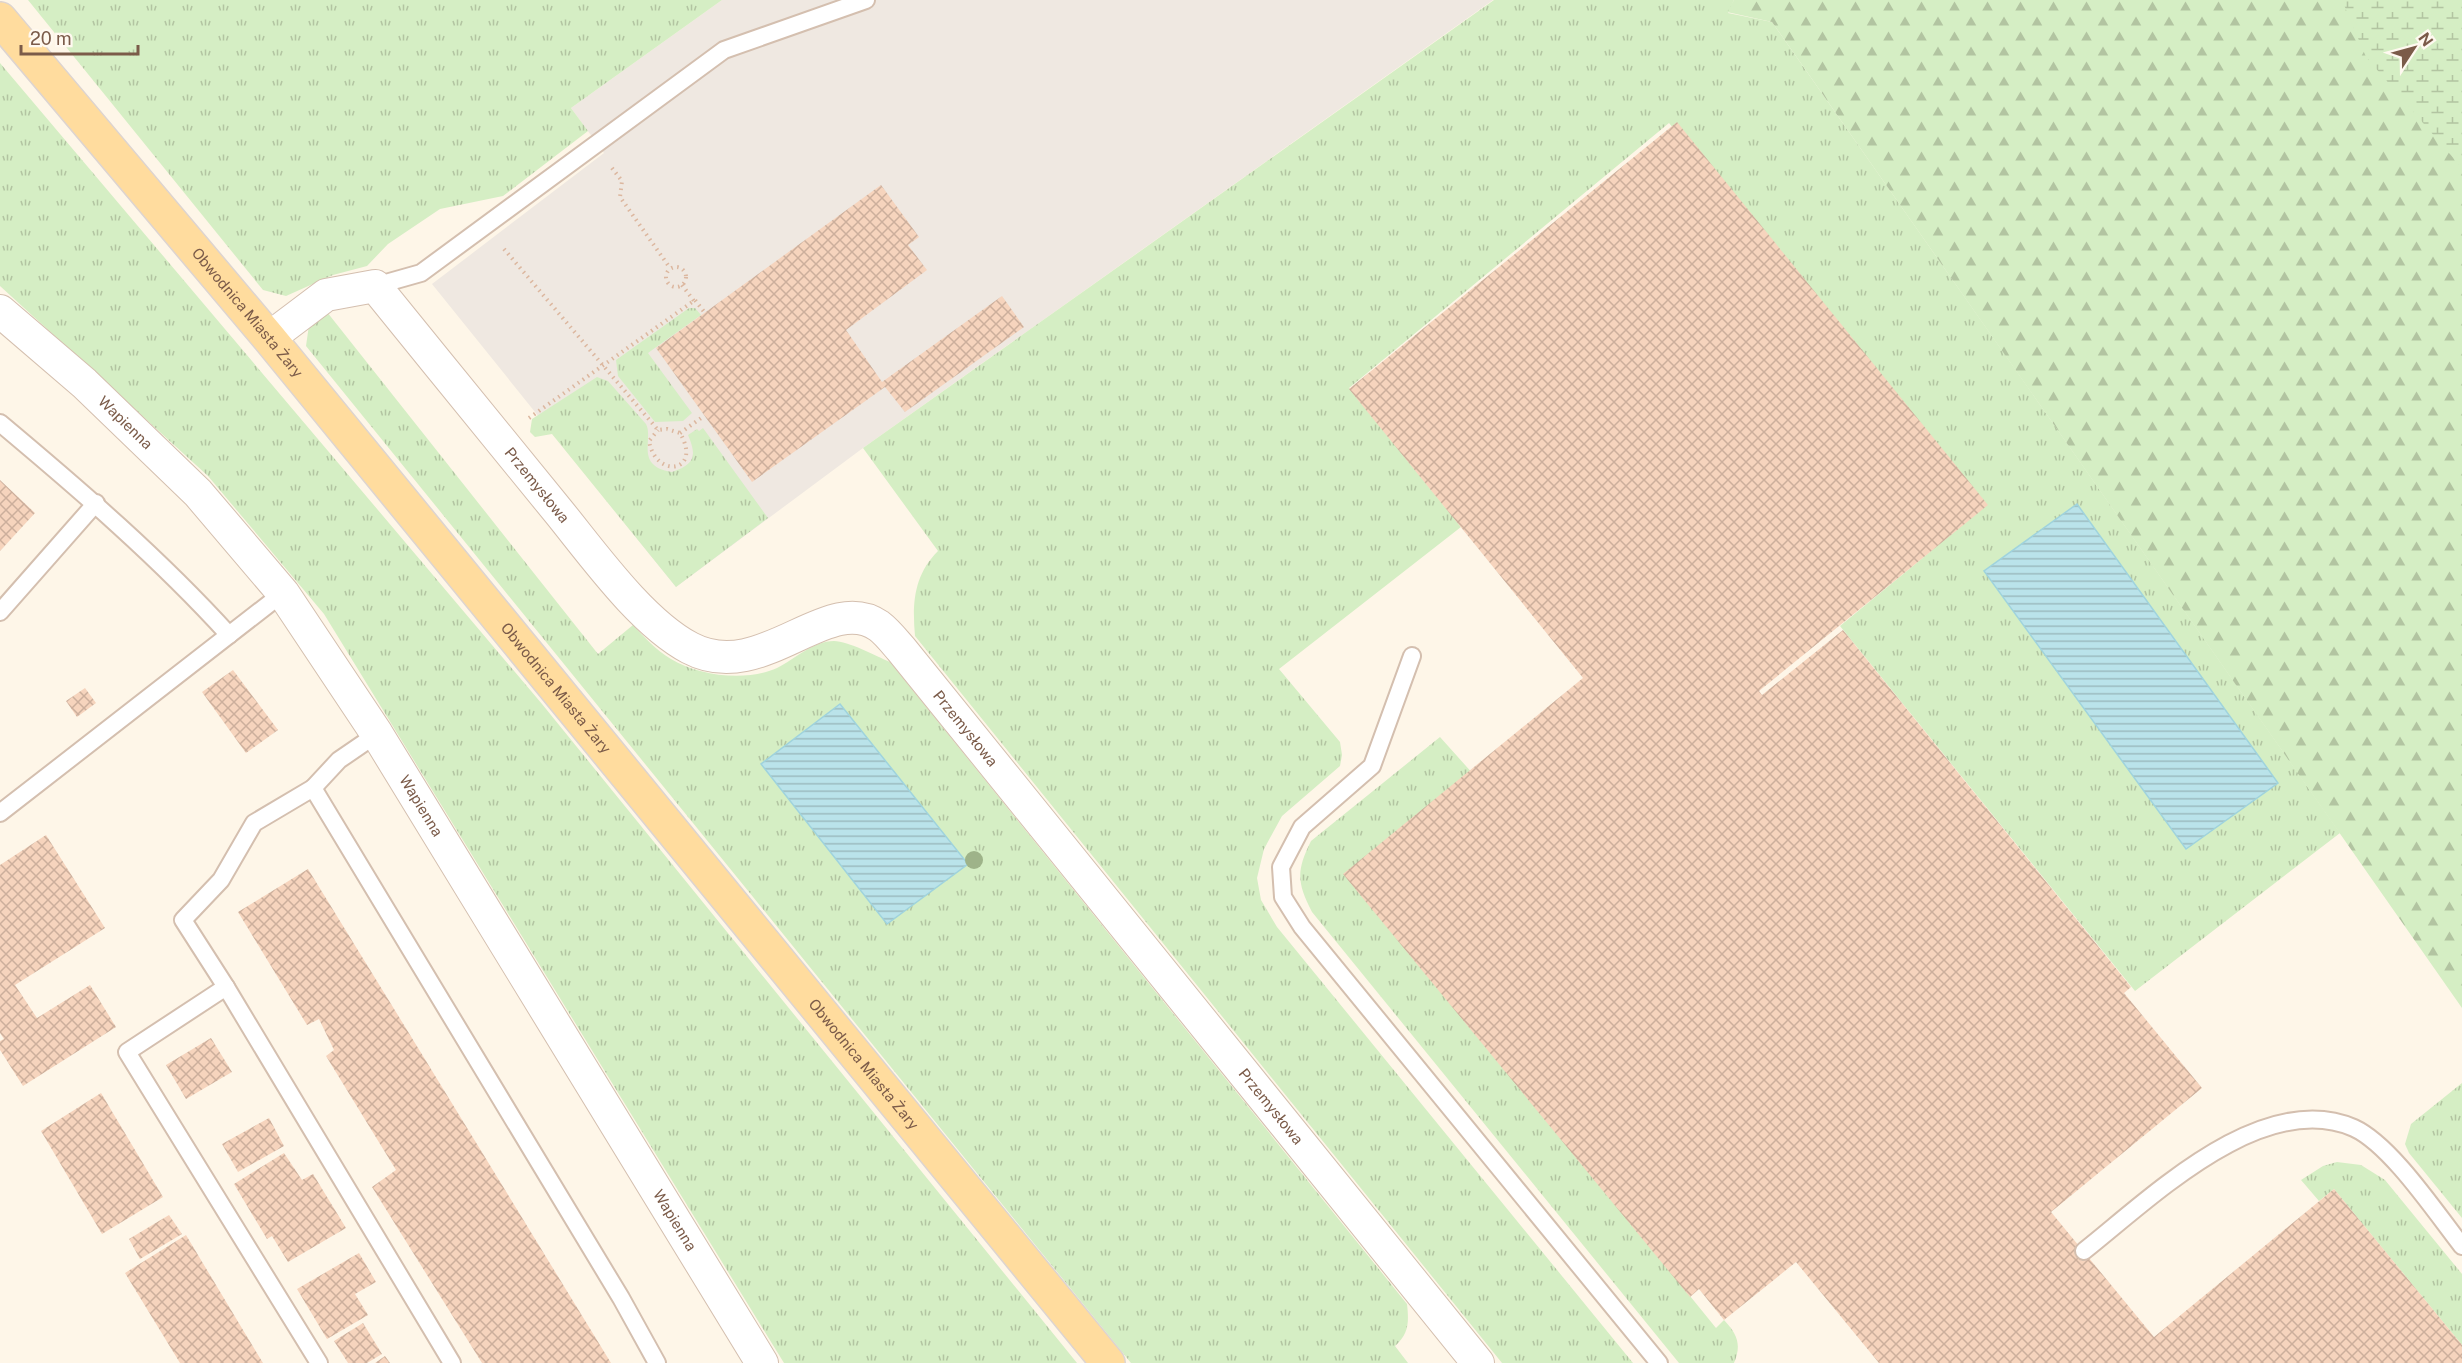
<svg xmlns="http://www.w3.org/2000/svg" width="2462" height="1363" viewBox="0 0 2462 1363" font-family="'Public Sans',sans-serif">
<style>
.industrial{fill:#efe8e1}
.grass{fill:url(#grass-tufts)}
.forest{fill:url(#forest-firs)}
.wetland{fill:url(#wetland-marsh)}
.water{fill:url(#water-rules);stroke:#9fd3dd;stroke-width:1.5}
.building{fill:url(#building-cross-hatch)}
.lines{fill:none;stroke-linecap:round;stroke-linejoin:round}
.lane-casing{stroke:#d4bfaf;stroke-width:20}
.street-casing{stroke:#d4bfaf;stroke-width:34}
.primary-casing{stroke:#ddd4d0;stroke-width:36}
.path{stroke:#dcb79f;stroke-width:4;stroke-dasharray:1.5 4.5;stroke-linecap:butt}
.lane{stroke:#fff;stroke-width:16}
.street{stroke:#fff;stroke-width:32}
.primary{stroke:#ffdc9e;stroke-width:33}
.tree{fill:#9eb389}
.labels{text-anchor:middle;stroke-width:4.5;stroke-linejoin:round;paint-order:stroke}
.street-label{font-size:15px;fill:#7b5b49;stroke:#fff9f0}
</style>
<defs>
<pattern id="grass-tufts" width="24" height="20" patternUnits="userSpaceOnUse" patternTransform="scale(1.5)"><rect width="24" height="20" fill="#d5eec4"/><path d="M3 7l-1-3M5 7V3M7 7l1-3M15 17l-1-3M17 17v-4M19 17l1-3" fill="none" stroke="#b2c4a1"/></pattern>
<pattern id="forest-firs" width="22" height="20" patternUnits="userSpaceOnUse" patternTransform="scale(1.5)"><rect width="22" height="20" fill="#d5eec4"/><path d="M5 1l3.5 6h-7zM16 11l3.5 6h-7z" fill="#b2c4a1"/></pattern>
<pattern id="wetland-marsh" width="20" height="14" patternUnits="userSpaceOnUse" patternTransform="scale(1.5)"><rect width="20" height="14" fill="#d5eec4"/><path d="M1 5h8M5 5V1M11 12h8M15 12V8" fill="none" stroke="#b2c4a1"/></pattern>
<pattern id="water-rules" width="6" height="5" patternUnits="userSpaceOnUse" patternTransform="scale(1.5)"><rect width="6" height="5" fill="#bae3ea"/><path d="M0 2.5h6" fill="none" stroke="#9cbbc0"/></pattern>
<pattern id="building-cross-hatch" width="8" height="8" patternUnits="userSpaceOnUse" patternTransform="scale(1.5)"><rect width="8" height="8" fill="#f6d4bd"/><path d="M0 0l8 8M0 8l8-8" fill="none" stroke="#ccaf9c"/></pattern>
</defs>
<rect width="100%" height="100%" fill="#fef6e8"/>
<!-- industrial -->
<polygon class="industrial" points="722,0 1493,0 863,448 676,587 432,284 604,153 571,108"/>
<!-- grass -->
<g class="grass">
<polygon points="28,0 722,0 571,108 588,131 503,196 440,209 388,244 367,266 333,275 286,296 263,290"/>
<path d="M 1494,0 L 1734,0 L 1728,13 L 1772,22 L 2340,833 L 2135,991 L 1840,626 L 1987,505 L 1669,123 L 1349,388 L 1461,527 L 1279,669 L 1340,742 L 1342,755 L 1340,766 L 1282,816 L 1264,849 L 1257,878 L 1261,900 L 1277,927 L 1633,1363 L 1502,1363 L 915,636 C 912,603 914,575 938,551 L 863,448 Z"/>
<polygon points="0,63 542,704 1077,1363 784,1363 324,614 208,476 0,286"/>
<polygon points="689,308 695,308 701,315 648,353 692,413 683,421 655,422 618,376 616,360"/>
<path d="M 327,312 L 598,654 L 633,625 C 645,638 656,650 671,659 C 699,676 746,682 777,668 C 795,659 813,641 834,641 C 848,641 876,656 890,662 L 1407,1304 C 1409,1322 1409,1334 1395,1346 L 1408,1363 L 1131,1363 L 306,346 L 309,325 Z"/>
<path d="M 597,377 L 608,381 L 646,424 C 654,439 634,466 672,472 C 695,464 697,456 688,435 L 697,429 L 699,431 L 703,428 L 768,518 L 676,587 L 552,434 L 535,437 L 530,432 L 532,419 Z"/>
<path d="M 1440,737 L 1483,785 L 1621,1211 L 1716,1328 L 1724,1320 C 1737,1334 1742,1344 1734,1363 L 1679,1363 L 1312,912 C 1297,883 1296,871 1311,841 Z"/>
<polygon points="2462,1083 2462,1218 2409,1153 2405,1144 2411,1124"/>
<polygon points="2337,1162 2361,1165 2385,1180 2462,1274 2462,1345 2334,1189 2319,1201 2301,1180 2323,1166"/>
</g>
<!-- forest -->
<polygon class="forest" points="1734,0 2462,0 2462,1008 1772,22 1727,12"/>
<!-- wetland -->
<polygon class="wetland" points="2342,0 2462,0 2462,168 2366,57"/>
<!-- water -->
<g class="water">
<polygon points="2077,504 2278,783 2186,849 1984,571"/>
<polygon points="840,704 968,864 887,924 761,764"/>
</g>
<!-- building -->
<g class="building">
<polygon points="1677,122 1988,505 1759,691 1762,695 1843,630 2131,987 2124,993 2202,1088 2051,1212 2154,1337 2334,1189 2462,1345 2462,1363 1879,1363 1796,1262 1724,1320 1699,1289 1690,1297 1343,874 1583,678 1349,389"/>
<polygon points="881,185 919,237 908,245 927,270 846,330 882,382 1002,296 1024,327 905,412 885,387 752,482 656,348"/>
<polygon points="0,480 35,513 0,551"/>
<polygon points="233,670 278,730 246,753 202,692"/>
<polygon points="85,688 96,703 77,717 66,701"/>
<polygon points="46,835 105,928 15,985 37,1018 90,985 116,1027 23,1086 0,1050 0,1041 4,1039 0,1033 0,865"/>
<polygon points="308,869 415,1043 611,1363 482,1363 372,1187 396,1170 326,1056 334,1050 319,1019 307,1025 238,912"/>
<polygon points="211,1038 232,1072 186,1099 166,1065"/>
<polygon points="101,1093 163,1197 102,1234 41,1131"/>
<polygon points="269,1118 284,1146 238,1172 222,1144"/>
<polygon points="284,1153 302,1180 313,1174 346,1228 288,1262 272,1236 267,1239 234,1184"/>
<polygon points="169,1215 182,1234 140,1259 129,1239"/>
<polygon points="186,1235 240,1325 263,1363 180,1363 125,1273"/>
<polygon points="359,1253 376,1282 355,1294 368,1315 327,1339 297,1289"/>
<polygon points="363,1323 382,1354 367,1363 348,1363 334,1341"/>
<polygon points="385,1356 390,1363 375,1363"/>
</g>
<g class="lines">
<defs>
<g id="lane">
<polyline points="375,286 421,273 724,50 866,0"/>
<path d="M 0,423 C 80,490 159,558 229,635"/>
<polyline points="0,612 96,503"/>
<polyline points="1412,656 1372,766 1302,827 1281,867 1283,897 1302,927 1659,1363"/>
<polyline points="313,788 339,760 377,734"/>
<polyline points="0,813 283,593"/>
<polyline points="226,987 183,920 221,880 254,823 313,788 621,1298 657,1363"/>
<path d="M 2084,1251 C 2150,1199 2262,1088 2354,1128 C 2391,1145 2436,1213 2462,1246"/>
<polyline points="319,1363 127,1052 226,987 452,1363"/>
</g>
<g id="street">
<path id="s1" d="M 0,311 L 84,383 L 198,493 L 283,593 L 377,734 L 762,1363"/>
<path id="s2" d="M 269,338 L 326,295 L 375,286 C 436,361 497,437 558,511 C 593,554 641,622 690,648 C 762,686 827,590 879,626 C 887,632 894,641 901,649 L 1478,1363"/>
</g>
<g id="primary">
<path id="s3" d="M 0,19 L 269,338 L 1108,1363"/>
</g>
</defs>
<!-- lane casing -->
<use href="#lane" class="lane-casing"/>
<!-- street casing -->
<use href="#street" class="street-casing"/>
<!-- primary casing -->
<use href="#primary" class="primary-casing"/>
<!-- path -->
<g class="path">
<polyline points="612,168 622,181 620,197 670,268"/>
<path d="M 504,249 L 658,430 L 667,429 L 680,433 C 703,472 656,480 649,441 L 658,430"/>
<circle cx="676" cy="277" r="10"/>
<polyline points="682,285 694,301"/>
<polyline points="529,418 695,300 705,313"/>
<polyline points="680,433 704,416"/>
</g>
<!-- lane -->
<use href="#lane" class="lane"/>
<!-- street -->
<use href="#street" class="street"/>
<!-- primary -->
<use href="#primary" class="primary"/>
</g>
<!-- trees -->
<circle class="tree" cx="974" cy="860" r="9"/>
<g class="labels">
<!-- street labels -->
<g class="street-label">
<text dy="5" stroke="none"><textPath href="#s3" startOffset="384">Obwodnica Miasta Żary</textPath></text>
<text dy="5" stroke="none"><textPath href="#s1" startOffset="168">Wapienna</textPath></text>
<text dy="5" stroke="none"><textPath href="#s2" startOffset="378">Przemysłowa</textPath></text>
<text dy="5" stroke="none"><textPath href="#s3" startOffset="870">Obwodnica Miasta Żary</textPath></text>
<text dy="5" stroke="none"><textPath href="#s2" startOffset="936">Przemysłowa</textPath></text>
<text dy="5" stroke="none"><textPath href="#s1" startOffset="654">Wapienna</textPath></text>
<text dy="5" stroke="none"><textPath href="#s3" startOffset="1356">Obwodnica Miasta Żary</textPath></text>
<text dy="5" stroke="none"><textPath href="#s2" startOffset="1422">Przemysłowa</textPath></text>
<text dy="5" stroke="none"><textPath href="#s1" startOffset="1140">Wapienna</textPath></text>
</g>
</g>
<!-- north arrow -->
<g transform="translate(2414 48) rotate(54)" stroke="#fff9f0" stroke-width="4.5" paint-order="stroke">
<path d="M0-4.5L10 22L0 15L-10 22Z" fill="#7b5b49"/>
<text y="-9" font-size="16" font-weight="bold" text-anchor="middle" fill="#7b5b49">N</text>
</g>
<!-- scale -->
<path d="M21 45v9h117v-9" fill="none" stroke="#7b5b49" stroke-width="3"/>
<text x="30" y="45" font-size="18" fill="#7b5b49" stroke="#fff9f0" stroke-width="4.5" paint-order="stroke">20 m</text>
</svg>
